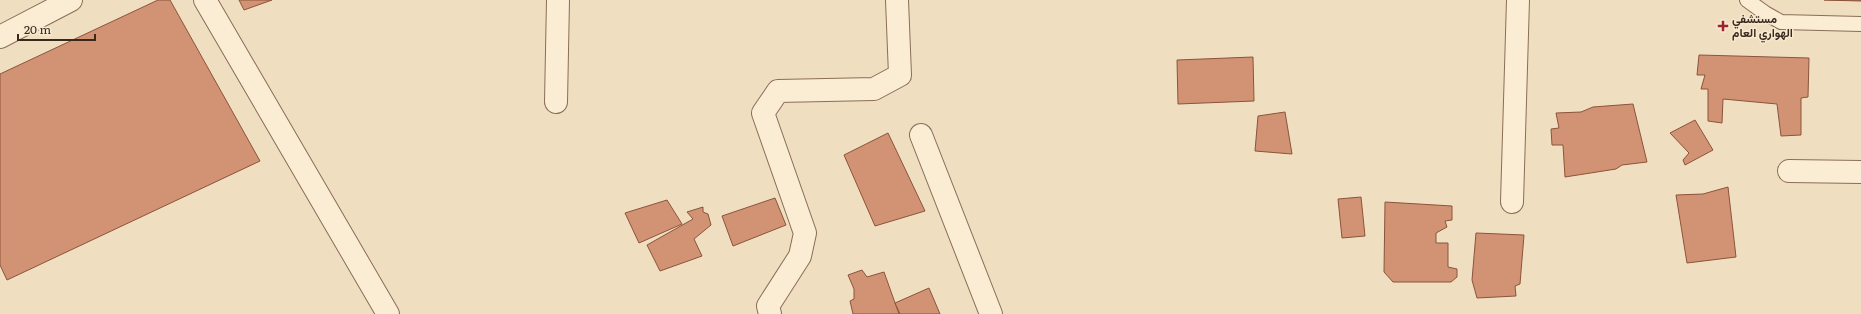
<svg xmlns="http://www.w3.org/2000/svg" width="1861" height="314" viewBox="0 0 1861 314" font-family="Literata,Vazirmatn,serif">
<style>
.building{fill:#d19373;stroke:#8b543b}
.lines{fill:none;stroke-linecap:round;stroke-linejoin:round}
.service-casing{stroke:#8a6e57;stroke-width:16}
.minor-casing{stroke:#8a6e57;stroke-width:24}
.service{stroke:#fbecd4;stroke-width:14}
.minor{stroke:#fbecd4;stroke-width:22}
.poi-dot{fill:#9d232e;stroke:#f7e9d0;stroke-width:1.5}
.labels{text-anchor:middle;stroke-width:3;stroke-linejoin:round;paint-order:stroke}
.poi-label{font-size:12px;font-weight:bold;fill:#39281c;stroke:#f7e9d0;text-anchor:start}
</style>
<rect width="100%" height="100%" fill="#f0dec0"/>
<!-- building -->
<g class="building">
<polygon points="158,0 170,0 260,161 7,280 0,265 0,74"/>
<polygon points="239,0 272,0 244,10"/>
<polygon points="1824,0 1861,0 1861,1"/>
<polygon points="1699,55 1809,58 1808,97 1801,98 1801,135 1781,136 1777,104 1723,99 1722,123 1708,121 1708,89 1701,89 1705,75 1697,75"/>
<polygon points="1253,57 1254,101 1178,104 1177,60"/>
<polygon points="1633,104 1647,162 1622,165 1616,169 1565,177 1563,145 1552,145 1551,129 1559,128 1556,113 1581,112 1593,107"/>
<polygon points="1285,112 1292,154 1255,151 1258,116"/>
<polygon points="1695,120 1713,150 1685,165 1683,160 1689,153 1670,133"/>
<polygon points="888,133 925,211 875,226 844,155"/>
<polygon points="1728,187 1736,257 1687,263 1676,195 1703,194"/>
<polygon points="1361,197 1365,236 1342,238 1338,199"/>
<polygon points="775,198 786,225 733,246 722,216"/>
<polygon points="667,200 682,224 639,243 625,213"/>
<polygon points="1385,202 1452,206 1452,220 1445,221 1447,227 1436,233 1436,243 1448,243 1448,267 1457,269 1457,277 1451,282 1393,282 1384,272"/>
<polygon points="703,207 703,212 708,214 711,225 694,239 702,256 660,271 647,245 693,219 687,212"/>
<polygon points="1476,233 1524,235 1520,284 1515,286 1516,296 1477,298 1472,280"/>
<polygon points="862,270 867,277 884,272 899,314 853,314 850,301 854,299 854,289 848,275"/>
<polygon points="929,288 940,314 900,314 895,303"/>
</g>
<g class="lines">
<defs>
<polyline id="service" points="1747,0 1765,13 1781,22 1861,24"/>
<g id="minor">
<polyline points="205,0 388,314"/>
<polyline points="0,37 71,0"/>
<polyline points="556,102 558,0"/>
<polyline points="921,135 991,314"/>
<polyline points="1789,171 1861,172"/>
<polyline points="1512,202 1518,0"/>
<polyline points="770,314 768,306 800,256 805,233 763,113 778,91 874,89 900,75 897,0"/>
</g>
</defs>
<!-- service casing -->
<use href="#service" class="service-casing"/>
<!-- minor casing -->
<use href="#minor" class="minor-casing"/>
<!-- service -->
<use href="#service" class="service"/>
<!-- minor -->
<use href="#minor" class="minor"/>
</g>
<!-- markers -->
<path class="poi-dot" d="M1721 20h4v4h4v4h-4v4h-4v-4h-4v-4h4z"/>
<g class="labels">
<!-- poi labels -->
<g class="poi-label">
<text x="1732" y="23">مستشفي<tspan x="1732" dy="14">الهواري العام</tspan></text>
</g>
</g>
<!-- scale -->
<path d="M18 34v6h77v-6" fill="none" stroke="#39281c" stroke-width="2"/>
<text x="24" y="34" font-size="12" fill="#39281c" stroke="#f7e9d0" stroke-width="3" paint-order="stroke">20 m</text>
</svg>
